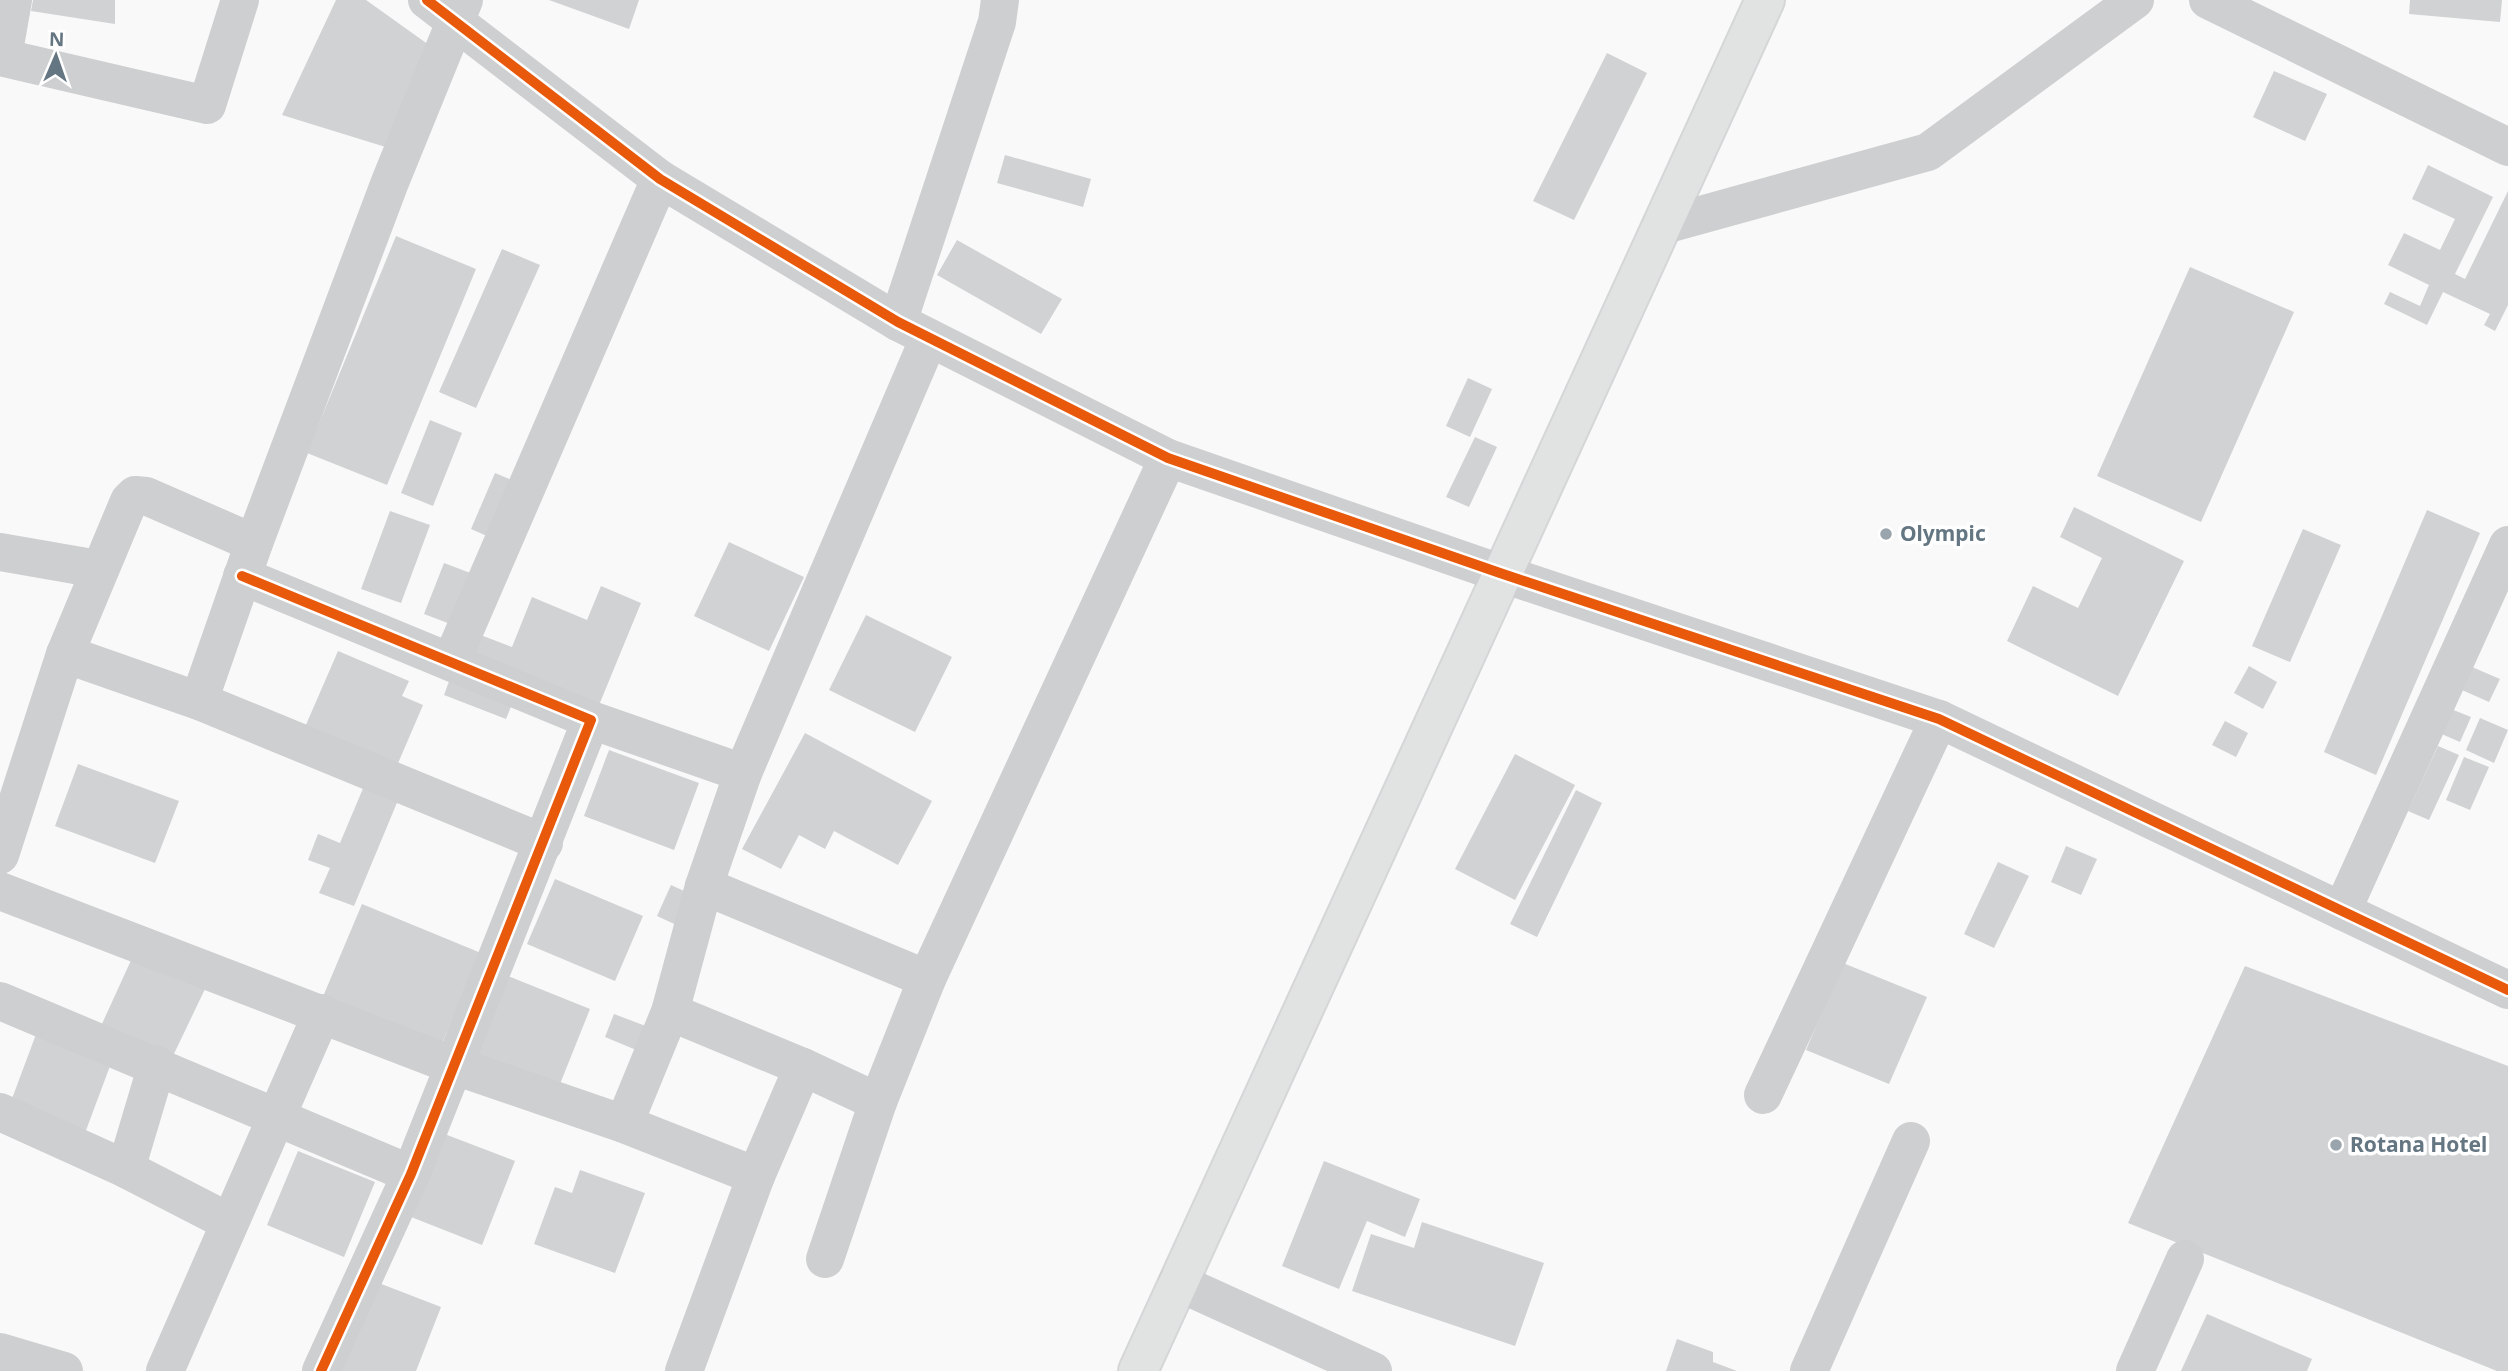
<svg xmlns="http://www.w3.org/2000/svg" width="2508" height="1371" viewBox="0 0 2508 1371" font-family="'Noto Sans',sans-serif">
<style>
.building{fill:#d0d2d3}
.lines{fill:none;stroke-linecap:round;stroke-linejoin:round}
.primary-casing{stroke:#d5d6d7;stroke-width:42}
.minor{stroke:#cecfd0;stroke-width:38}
.tertiary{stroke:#cecfd0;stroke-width:38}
.primary{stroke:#e1e2e2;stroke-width:38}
.cycleway-casing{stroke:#fff;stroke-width:15}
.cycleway{stroke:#e8590c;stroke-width:10}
.poi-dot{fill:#99a4ac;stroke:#fff;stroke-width:2.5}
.labels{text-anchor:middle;stroke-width:7;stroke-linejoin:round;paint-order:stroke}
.poi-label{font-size:21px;font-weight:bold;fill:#657683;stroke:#fff;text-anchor:start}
</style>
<rect width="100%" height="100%" fill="#f9f9f9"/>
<!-- building -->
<g class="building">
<polygon points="33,0 115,0 115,24 31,11"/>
<polygon points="336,0 366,0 436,50 392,149 282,115"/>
<polygon points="549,0 639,0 629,29"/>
<polygon points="2410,0 2502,0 2500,22 2409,14"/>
<polygon points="1607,53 1647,73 1574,220 1533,201"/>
<polygon points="2274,71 2327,94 2305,141 2253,117"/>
<polygon points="1005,155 1091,179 1083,207 997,183"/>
<polygon points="2428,165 2493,197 2455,274 2465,279 2508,191 2508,305 2495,331 2484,325 2490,314 2443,292 2427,325 2384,304 2390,292 2420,306 2429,285 2388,265 2404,233 2440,250 2455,219 2412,199"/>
<polygon points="396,236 476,269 387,485 307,453"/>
<polygon points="957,240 1062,299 1041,334 937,275"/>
<polygon points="502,249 540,265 476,408 439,392"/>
<polygon points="2190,267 2294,312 2201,522 2097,476"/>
<polygon points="1468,378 1492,389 1470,437 1446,426"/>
<polygon points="430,420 462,433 433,506 401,493"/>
<polygon points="1475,437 1497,447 1469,507 1446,497"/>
<polygon points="495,473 521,484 496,540 471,529"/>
<polygon points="2074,507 2184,561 2118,696 2007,641 2033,586 2078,608 2102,558 2060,537"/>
<polygon points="2427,510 2480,533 2376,775 2324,752"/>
<polygon points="390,511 430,525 401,603 361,589"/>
<polygon points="2303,529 2341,545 2290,662 2252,646"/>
<polygon points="729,542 804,577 769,651 694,616"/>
<polygon points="444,563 473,574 453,625 424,614"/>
<polygon points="601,586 641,603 597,710 468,658 478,634 512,647 532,597 587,620"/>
<polygon points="866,615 952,657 915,732 829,690"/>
<polygon points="338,651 409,681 402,696 423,705 396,768 305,727"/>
<polygon points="2249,666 2277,682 2263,709 2234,693"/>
<polygon points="2472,667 2500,679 2489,702 2462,690"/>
<polygon points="454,668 517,692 506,719 444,695"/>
<polygon points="2446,707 2471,717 2460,742 2437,732"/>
<polygon points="2480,718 2508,730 2494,763 2466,750"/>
<polygon points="2225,721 2248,733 2236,757 2212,745"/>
<polygon points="805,733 932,801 898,865 834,831 825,849 799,835 781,869 742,849"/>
<polygon points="2438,746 2459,755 2429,820 2408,811"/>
<polygon points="609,750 699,783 674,850 584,816"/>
<polygon points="1515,754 1575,785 1515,900 1455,869"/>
<polygon points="2464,757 2489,767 2470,810 2446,800"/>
<polygon points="78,764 179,801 155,863 55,826"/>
<polygon points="367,779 401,793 354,906 319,893 330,868 308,860 318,834 340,843"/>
<polygon points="1576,790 1602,803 1537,937 1510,924"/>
<polygon points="2066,846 2097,859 2081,895 2051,882"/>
<polygon points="1998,862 2029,876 1994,948 1964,934"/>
<polygon points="555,879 643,916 615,981 527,944"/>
<polygon points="671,885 699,898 685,929 657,916"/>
<polygon points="362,904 481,953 440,1048 322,999"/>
<polygon points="133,956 205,989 172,1058 101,1026"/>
<polygon points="1843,963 1927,997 1889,1084 1806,1050"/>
<polygon points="2245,966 2508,1066 2508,1371 2497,1371 2128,1223"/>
<polygon points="503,974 590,1009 558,1089 471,1054"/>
<polygon points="614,1014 651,1028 641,1052 605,1037"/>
<polygon points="38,1029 113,1058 85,1133 10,1104"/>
<polygon points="434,1130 515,1161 482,1245 401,1213"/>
<polygon points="298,1151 375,1182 344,1257 267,1225"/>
<polygon points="1324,1161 1420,1199 1405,1237 1367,1221 1339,1289 1282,1266"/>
<polygon points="580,1170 645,1193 615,1273 534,1244 555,1187 572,1193"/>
<polygon points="1422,1222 1544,1263 1515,1346 1352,1291 1371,1234 1414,1248"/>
<polygon points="371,1280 441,1307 416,1371 335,1371"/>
<polygon points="2207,1314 2312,1359 2307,1371 2181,1371"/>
<polygon points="1677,1339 1713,1352 1713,1362 1737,1371 1666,1371"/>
</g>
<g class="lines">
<defs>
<polyline id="primary" points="1138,1371 1765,0"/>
</defs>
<!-- primary casing -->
<use href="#primary" class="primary-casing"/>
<!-- minor -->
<g class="minor">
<polyline points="2208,0 2508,147"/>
<polyline points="0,57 207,105 240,0"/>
<polyline points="3,57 13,0"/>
<polyline points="1661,226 1928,152 2135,0"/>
<polyline points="898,322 997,22 1000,0"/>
<polyline points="254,543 146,496 135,495 129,501 65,654 199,701 544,843"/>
<polyline points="0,552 98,569"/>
<polyline points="242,576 591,720 411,1174 321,1371"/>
<polyline points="451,662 660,179"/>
<polyline points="199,701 254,543 390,182 464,0"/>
<polyline points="591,720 743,773"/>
<polyline points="0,855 65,654"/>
<polyline points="704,886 927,979 878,1102 825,1259"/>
<polyline points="0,891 455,1066 624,1124 756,1176"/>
<polyline points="2342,911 2508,545"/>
<polyline points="927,979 1168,458"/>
<polyline points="0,1001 411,1174"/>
<polyline points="670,1012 803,1067 756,1176 684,1371"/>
<polyline points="803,1067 878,1102"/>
<polyline points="1763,1095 1939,719"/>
<polyline points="0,1112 126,1169 229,1222"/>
<polyline points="624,1124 670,1012 704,886 743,773 929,338"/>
<polyline points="126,1169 157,1065"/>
<polyline points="1177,1282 1373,1371"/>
<polyline points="0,1352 64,1371"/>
<polyline points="165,1371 322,1013"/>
<polyline points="1809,1371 1911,1141"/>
<polyline points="2135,1371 2185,1259"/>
</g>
<!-- tertiary -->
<polyline class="tertiary" points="427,0 660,179 898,322 1168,458 1500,573 1939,719 2508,990"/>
<!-- primary -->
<use href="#primary" class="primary"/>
<defs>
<g id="cycleway">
<polyline points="427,0 660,179 898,322 1168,458 1500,573 1939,719 2508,990"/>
<polyline points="242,576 591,720 411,1174 321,1371"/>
</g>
</defs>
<!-- cycleway casing -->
<use href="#cycleway" class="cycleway-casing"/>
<!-- cycleway -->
<use href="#cycleway" class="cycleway"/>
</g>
<!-- markers -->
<g class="poi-dot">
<circle cx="1886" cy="534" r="7"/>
<circle cx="2336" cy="1145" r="7"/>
</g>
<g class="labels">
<!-- poi labels -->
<g class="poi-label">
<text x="1900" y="541">Olympic</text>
<text x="2350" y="1152">Rotana Hotel</text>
</g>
</g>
<!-- north arrow -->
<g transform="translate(56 56) rotate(2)" stroke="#ffffff" stroke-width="5" paint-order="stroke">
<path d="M0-5L12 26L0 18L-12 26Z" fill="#657683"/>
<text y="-10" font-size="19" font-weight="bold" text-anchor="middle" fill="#657683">N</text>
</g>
</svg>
